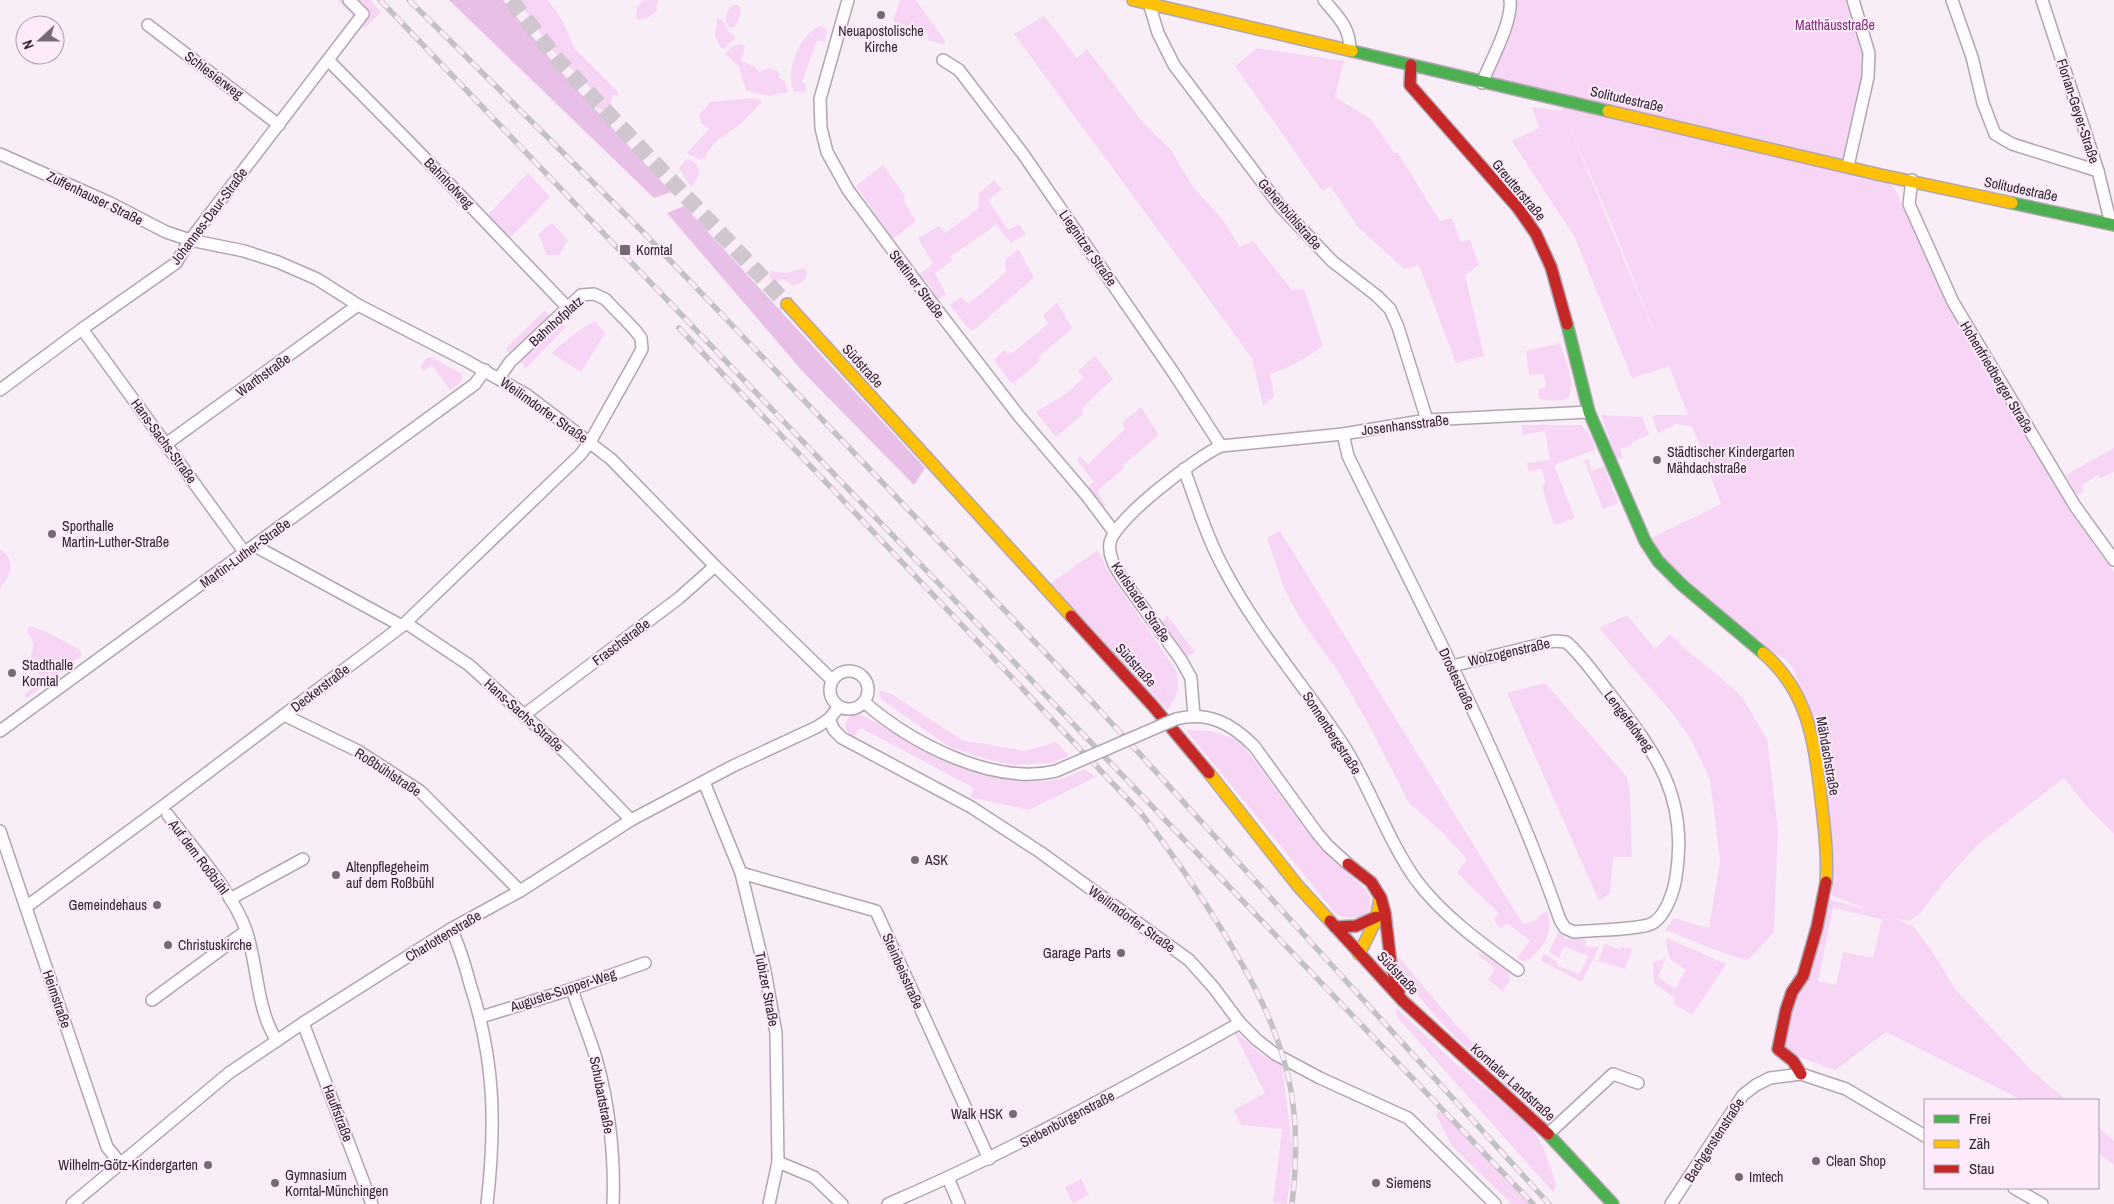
<svg xmlns="http://www.w3.org/2000/svg" width="2114" height="1204" viewBox="0 0 2114 1204" font-family="'Archivo Narrow',sans-serif">
<style>
.green{fill:#f6d6f4;fill-rule:evenodd}
.forest{fill:#e8bfe6}
.lines{fill:none;stroke-linecap:round;stroke-linejoin:round}
.secondary-tunnel{stroke:#d1c6d0;stroke-width:16;stroke-dasharray:16 8;stroke-linecap:butt}
.street-casing{stroke:#b0a6b0;stroke-width:14}
.fast-casing{stroke:#b0a6b0;stroke-width:14}
.slow-casing{stroke:#b0a6b0;stroke-width:14}
.jam-casing{stroke:#b0a6b0;stroke-width:14}
.street{stroke:#fefcfe;stroke-width:11}
.fast{stroke:#4caf50;stroke-width:11}
.slow{stroke:#ffc107;stroke-width:11}
.jam{stroke:#c62828;stroke-width:11}
.rail-casing{stroke:#c4c1c4;stroke-width:5.5}
.rail{stroke:#fdeafb;stroke-width:4;stroke-dasharray:11;stroke-linecap:butt}
.street-bridge-casing{stroke:#b0a6b0;stroke-width:14;stroke-linecap:butt}
.street-bridge{stroke:#fefcfe;stroke-width:11}
.poi-dot{fill:#766b75;stroke:#fdeafb;stroke-width:2}
.labels{text-anchor:middle;stroke-width:4;stroke-linejoin:round;paint-order:stroke}
.park-label{font-size:14px;fill:#7f317c;stroke:#fdeafb}
.poi-label{font-size:14px;fill:#30242f;stroke:#fdeafb;text-anchor:start}
.street-label{font-size:14px;fill:#30242f;stroke:#fdeafb}
</style>
<rect width="100%" height="100%" fill="#f9eef8"/>
<!-- green -->
<g class="green">
<polygon points="337,0 370,0 381,12 365,28"/>
<path d="M 518,0 L 548,0 L 562,20 L 575,49 L 619,93 L 618,96 L 612,95 C 613,103 610,108 603,110 L 593,107 L 591,98 L 594,91 L 551,49 Z"/>
<polygon points="644,0 658,0 656,12 649,17 638,20 636,18 637,7"/>
<polygon points="900,0 916,0 945,41 944,45 928,40 928,33 893,21"/>
<path d="M 1510,0 L 1847,0 L 1863,49 L 1861,96 L 1848,156 L 1894,187 L 1948,303 L 2070,511 L 2114,572 L 2114,834 L 2086,806 L 2064,778 L 1977,845 L 1944,882 L 1919,915 L 1909,921 L 1896,919 L 1914,927 L 1934,954 L 1955,989 L 2031,1070 L 2066,1100 L 2022,1100 L 1886,1032 L 1835,1070 L 1778,1049 L 1824,898 L 1868,910 L 1834,896 L 1830,892 L 1801,693 L 1794,669 L 1785,659 L 1761,647 L 1645,541 L 1721,504 L 1692,426 L 1676,424 L 1658,433 L 1652,417 L 1654,415 L 1688,415 L 1669,366 L 1632,378 L 1575,238 L 1512,141 L 1539,128 L 1532,107 L 1563,111 L 1559,101 L 1482,83 ZM 1567,121 L 1615,232 L 1659,344 ZM 1833,908 L 1882,919 L 1873,958 L 1843,952 L 1836,985 L 1818,981 Z"/>
<path d="M 732,5 L 738,5 L 741,8 L 739,20 L 734,27 L 729,27 C 723,20 726,11 732,5 Z"/>
<path d="M 1044,16 L 1077,58 L 1087,49 L 1144,124 L 1171,150 L 1193,187 L 1223,220 L 1240,247 L 1253,241 L 1292,290 L 1304,289 L 1323,346 C 1307,358 1289,368 1270,374 L 1274,396 L 1263,406 L 1252,358 L 1014,34 Z"/>
<polygon points="717,19 722,20 729,32 736,37 724,49 721,48 715,37"/>
<path d="M 821,26 L 827,28 L 825,42 L 817,40 L 802,82 L 806,84 L 805,93 L 794,91 C 784,72 800,33 821,26 Z"/>
<polygon points="741,44 745,46 741,61 754,66 759,72 769,68 779,72 779,78 785,81 788,92 769,96 746,91 739,67 725,54 733,46"/>
<polygon points="1257,48 1344,61 1335,97 1371,119 1394,153 1398,153 1440,221 1452,218 1461,242 1470,240 1479,265 1465,275 1484,356 1456,363 1419,265 1404,269 1358,227 1330,186 1322,191 1235,66"/>
<path d="M 754,98 L 762,101 C 755,109 747,118 739,125 C 722,138 716,137 705,158 L 700,160 L 687,153 L 709,129 L 701,123 L 699,114 L 707,107 L 709,102 Z"/>
<polygon points="687,159 694,162 699,168 699,175 692,186 690,186 679,168"/>
<polygon points="883,165 905,196 903,200 916,221 893,239 856,186"/>
<polygon points="528,173 550,197 504,244 482,221"/>
<polygon points="994,180 1002,189 988,200 1008,230 1019,224 1026,234 1011,243 996,225 950,257 952,261 935,273 946,294 937,300 928,291 932,288 925,279 922,281 917,276 933,264 918,238 939,226 945,233 978,209 979,193"/>
<polygon points="552,223 568,240 559,255 547,255 538,234"/>
<polygon points="1018,249 1034,277 973,331 967,327 950,305 961,297 969,304 1006,272 1005,261"/>
<path d="M 805,268 C 810,279 803,283 793,286 L 784,279 L 774,283 L 769,278 L 771,271 L 787,273 Z"/>
<polygon points="1057,302 1072,328 1039,357 1039,362 1014,383 1011,383 994,360 1004,350 1011,354 1048,324 1043,316"/>
<polygon points="545,310 550,316 511,355 505,349"/>
<polygon points="595,321 605,333 581,372 551,353 578,331"/>
<polygon points="561,322 566,327 526,368 520,362"/>
<path d="M 1560,343 C 1563,355 1582,396 1563,400 C 1556,401 1547,400 1539,399 L 1538,389 L 1546,387 L 1544,374 L 1529,375 L 1526,351 Z"/>
<polygon points="1095,356 1113,379 1082,408 1083,414 1056,437 1036,412 1067,393 1084,377 1078,371"/>
<polygon points="431,357 460,373 463,377 460,383 450,390 432,365 424,371 420,367 426,359"/>
<polygon points="1141,407 1159,435 1124,464 1124,468 1097,491 1105,505 1102,508 1087,487 1094,482 1077,460 1080,456 1088,464 1125,429 1122,423"/>
<polygon points="1601,415 1642,417 1649,435 1632,442 1632,445 1620,449 1623,458 1617,460"/>
<polygon points="1521,425 1581,425 1592,438 1595,450 1554,465 1575,518 1556,525 1553,523 1542,486 1545,484 1542,469 1529,471 1527,463 1550,460 1545,431 1523,435"/>
<polygon points="2114,448 2114,472 2100,478 2098,475 2081,486 2084,491 2077,495 2066,475"/>
<polygon points="1588,459 1592,471 1604,466 1618,503 1603,509 1584,460"/>
<path d="M 1280,531 L 1514,910 L 1524,924 L 1536,920 L 1540,915 L 1548,911 C 1552,937 1546,945 1526,962 L 1517,958 L 1530,941 L 1507,923 L 1501,928 L 1497,925 L 1494,919 L 1499,913 L 1457,873 L 1467,859 L 1439,829 L 1409,803 L 1370,727 L 1338,671 L 1301,620 L 1284,588 L 1267,538 Z"/>
<path d="M 0,549 C 17,561 11,575 0,588 Z"/>
<path d="M 1098,550 L 1107,570 L 1176,670 C 1180,689 1178,694 1168,710 L 1048,585 Z"/>
<polygon points="1167,615 1195,652 1187,657 1162,623"/>
<path d="M 1627,615 L 1655,649 L 1670,634 L 1687,651 L 1720,677 L 1742,697 L 1767,739 L 1778,829 L 1774,932 L 1751,957 L 1746,960 C 1718,952 1692,940 1665,930 L 1674,918 L 1709,928 L 1720,860 L 1710,780 L 1691,739 L 1672,713 L 1599,628 Z"/>
<polygon points="30,626 49,633 80,650 82,655 27,698 24,695 43,680 30,660 34,644 27,630"/>
<polygon points="1545,683 1627,777 1630,794 1632,857 1613,857 1610,893 1599,901 1507,693"/>
<polygon points="879,690 892,694 962,740 1025,751 1056,742 1069,756 1051,763 1012,765 986,759 949,747 881,699"/>
<path d="M 853,714 L 859,714 C 919,744 990,793 1060,779 C 1068,777 1077,772 1084,769 L 1096,777 L 1029,810 L 970,797 L 974,788 L 861,728 L 854,736 C 842,729 843,722 853,714 Z"/>
<path d="M 1186,730 L 1211,731 L 1239,740 L 1319,847 L 1365,889 C 1381,914 1358,924 1336,914 Z"/>
<polygon points="1558,932 1567,939 1585,938 1587,947 1599,947 1582,982 1541,961 1544,954 1556,961 1558,966 1580,974 1588,956 1564,946 1559,958 1549,952"/>
<polygon points="1667,938 1726,964 1692,1015 1673,1003 1675,998 1654,983 1653,962 1666,958 1658,977 1675,989 1686,970 1670,959 1666,943"/>
<polygon points="1605,944 1620,950 1621,947 1626,949 1627,947 1632,949 1625,969 1598,961"/>
<polygon points="1479,952 1509,972 1510,980 1503,991 1488,980 1495,968 1478,955"/>
<path d="M 1398,956 L 1455,1024 L 1516,1089 L 1513,1091 C 1487,1068 1398,988 1398,956 Z"/>
<polygon points="1395,1007 1455,1063 1530,1125 1544,1149 1556,1184 1553,1192 1398,1018"/>
<polygon points="1237,1032 1259,1053 1282,1066 1293,1152 1287,1204 1273,1203 1282,1129 1241,1125 1234,1110 1265,1093 1235,1034"/>
<polygon points="1441,1111 1529,1204 1512,1204 1452,1146 1436,1114"/>
<polygon points="2098,1127 2114,1141 2114,1165 2098,1153"/>
<polygon points="1081,1179 1089,1195 1073,1203 1065,1187"/>
</g>
<!-- forest -->
<g class="forest">
<polygon points="449,0 503,0 562,73 671,192 654,198"/>
<polygon points="684,206 925,468 914,485 804,373 667,213"/>
</g>
<g class="lines">
<!-- secondary-tunnel -->
<polyline class="secondary-tunnel" points="511,0 556,58 787,304"/>
<defs>
<g id="street">
<polyline points="848,0 820,99 821,128 827,152 848,190 935,307 1019,416 1087,496 1114,532"/>
<path d="M 1324,0 C 1338,17 1350,27 1350,50"/>
<polyline points="1952,0 1972,57 1983,103 1995,134 2012,144 2098,171"/>
<polyline points="2042,0 2098,171 2111,224"/>
<polyline points="1149,3 1158,33 1174,65 1280,206 1332,261 1377,296 1390,309 1398,327 1427,420"/>
<polyline points="148,25 279,125"/>
<polyline points="328,60 415,148 568,308"/>
<polyline points="943,60 959,70 1023,154 1173,372 1221,446"/>
<path d="M 1482,83 C 1490,63 1513,21 1510,0"/>
<polyline points="0,154 110,203 166,232 190,240 244,251 278,262 317,279 358,305 465,360 527,395 611,459 715,566 832,680"/>
<polyline points="1848,166 1868,77 1869,53 1853,0"/>
<polyline points="1912,180 1909,204 1953,302 2075,506 2114,560"/>
<polyline points="82,329 245,553"/>
<polyline points="0,390 82,329 176,263 190,240 363,14 349,0"/>
<path d="M 1343,434 L 1348,456 C 1422,607 1505,761 1560,920 L 1565,928 L 1574,932 C 1590,930 1642,930 1653,923 C 1666,915 1674,891 1676,877 C 1689,797 1656,753 1610,694 C 1596,677 1583,656 1566,642 L 1554,641 L 1452,666"/>
<polyline points="166,444 358,305"/>
<path d="M 1184,469 C 1196,501 1206,536 1223,567 C 1256,631 1305,686 1344,746 C 1371,789 1387,839 1416,880 C 1443,916 1482,944 1518,970"/>
<polyline points="255,546 402,626"/>
<polyline points="406,623 469,665 566,753 631,820"/>
<circle cx="849" cy="690" r="19"/>
<path d="M 864,702 C 911,743 993,786 1056,771"/>
<polyline points="284,715 358,751 420,791 520,891"/>
<polyline points="524,715 679,598 715,566"/>
<path d="M 1194,716 L 1191,678 L 1181,660 L 1122,578 C 1115,567 1108,556 1110,543 C 1114,519 1198,456 1221,446 L 1343,434 L 1427,420 L 1589,412"/>
<polyline points="829,719 834,730 842,738 971,807 1040,852 1189,960 1214,988 1240,1023 1257,1040 1275,1054 1320,1078 1408,1118 1495,1204"/>
<path d="M 1176,719 C 1208,711 1231,723 1254,746 L 1317,833 L 1328,846 L 1348,864"/>
<polyline points="0,731 475,384 485,370"/>
<polyline points="704,782 741,873 765,971 776,1033 778,1162 769,1204"/>
<path d="M 168,815 C 193,849 232,891 246,930 C 258,965 256,1009 277,1041"/>
<polyline points="0,831 107,1147 120,1163"/>
<polyline points="741,873 876,911 989,1159"/>
<polyline points="230,899 303,859"/>
<polyline points="26,907 162,807 402,626 580,455 590,442 635,362 642,349 641,338 634,329 605,299 594,294 581,295 510,362 499,378"/>
<path d="M 451,929 C 460,947 465,965 470,984 C 495,1060 496,1125 487,1204"/>
<path d="M 572,989 C 579,1012 589,1035 596,1058 C 609,1103 615,1157 613,1204"/>
<polyline points="152,1000 246,931"/>
<polyline points="481,1017 572,989 645,963"/>
<polyline points="303,1023 372,1204"/>
<polyline points="1548,1134 1613,1074 1638,1083"/>
<polyline points="778,1162 814,1177 842,1204"/>
<polyline points="948,1178 959,1204"/>
<polyline points="2014,1188 2042,1204"/>
<polyline points="72,1204 229,1073 303,1023 451,929 520,891 631,820 733,766 817,727 829,719 839,707"/>
<path d="M 888,1204 C 1010,1152 1124,1088 1240,1023"/>
<polyline points="1671,1204 1743,1095 1756,1085 1770,1078 1801,1074 1846,1089 1925,1136"/>
</g>
<g id="fast">
<polyline points="1352,51 1608,111"/>
<polyline points="2012,203 2114,225"/>
<polyline points="1567,324 1589,412 1645,541 1658,561 1682,585 1763,653"/>
<polyline points="1548,1134 1613,1204"/>
</g>
<g id="slow">
<polyline points="1133,0 1352,51"/>
<polyline points="1608,111 1881,175 2012,203"/>
<polyline points="787,304 1071,616"/>
<path d="M 1763,653 C 1809,692 1814,742 1821,798 C 1824,826 1828,853 1826,882"/>
<polyline points="1209,773 1298,886 1330,921"/>
<polyline points="1359,954 1376,920 1380,898"/>
</g>
<g id="jam">
<polyline points="1411,65 1410,85 1518,208 1536,234 1551,267 1567,324"/>
<polyline points="1071,616 1153,706 1209,773"/>
<polyline points="1348,864 1371,882 1381,898 1385,913 1391,964 1399,992"/>
<polyline points="1330,921 1403,1001 1548,1134"/>
<polyline points="1335,927 1356,926 1376,917"/>
<polyline points="1801,1074 1793,1061 1778,1049 1786,1010 1792,992 1803,976 1817,927 1826,882"/>
</g>
</defs>
<!-- street casing -->
<use href="#street" class="street-casing"/>
<!-- fast casing -->
<use href="#fast" class="fast-casing"/>
<!-- slow casing -->
<use href="#slow" class="slow-casing"/>
<!-- jam casing -->
<use href="#jam" class="jam-casing"/>
<!-- street -->
<use href="#street" class="street"/>
<!-- fast -->
<use href="#fast" class="fast"/>
<!-- slow -->
<use href="#slow" class="slow"/>
<!-- jam -->
<use href="#jam" class="jam"/>
<defs>
<g id="rail">
<polyline points="380,0 1533,1204"/>
<polyline points="409,0 642,231 1097,707 1549,1204"/>
<path d="M 679,328 L 1141,813 C 1172,853 1199,892 1225,935 C 1252,980 1276,1024 1288,1076 C 1298,1118 1297,1162 1292,1204"/>
</g>
</defs>
<!-- rail casing -->
<use href="#rail" class="rail-casing"/>
<!-- rail -->
<use href="#rail" class="rail"/>
<defs>
<polyline id="street-bridge" points="1056,771 1176,719"/>
</defs>
<!-- street-bridge casing -->
<use href="#street-bridge" class="street-bridge-casing"/>
<!-- street-bridge -->
<use href="#street-bridge" class="street-bridge"/>
</g>
<!-- markers -->
<g class="poi-dot">
<circle cx="881" cy="15" r="5"/>
<rect x="619" y="244" width="12" height="12" rx="2.5"/>
<circle cx="1657" cy="460" r="5"/>
<circle cx="52" cy="534" r="5"/>
<circle cx="12" cy="673" r="5"/>
<circle cx="915" cy="860" r="5"/>
<circle cx="336" cy="875" r="5"/>
<circle cx="157" cy="905" r="5"/>
<circle cx="168" cy="945" r="5"/>
<circle cx="1121" cy="953" r="5"/>
<circle cx="1013" cy="1114" r="5"/>
<circle cx="1816" cy="1161" r="5"/>
<circle cx="208" cy="1165" r="5"/>
<circle cx="1739" cy="1177" r="5"/>
<circle cx="275" cy="1183" r="5"/>
<circle cx="1376" cy="1183" r="5"/>
</g>
<g class="labels">
<!-- park labels -->
<g class="park-label">
<text x="1835" y="30">Matthäusstraße</text>
</g>
<!-- poi labels -->
<g class="poi-label">
<text x="881" y="36" text-anchor="middle">Neuapostolische<tspan x="881" dy="16">Kirche</tspan></text>
<text x="636" y="255">Korntal</text>
<text x="1667" y="457">Städtischer Kindergarten<tspan x="1667" dy="16">Mähdachstraße</tspan></text>
<text x="62" y="531">Sporthalle<tspan x="62" dy="16">Martin-Luther-Straße</tspan></text>
<text x="22" y="670">Stadthalle<tspan x="22" dy="16">Korntal</tspan></text>
<text x="925" y="865">ASK</text>
<text x="346" y="872">Altenpflegeheim<tspan x="346" dy="16">auf dem Roßbühl</tspan></text>
<text x="147" y="910" text-anchor="end">Gemeindehaus</text>
<text x="178" y="950">Christuskirche</text>
<text x="1111" y="958" text-anchor="end">Garage Parts</text>
<text x="1003" y="1119" text-anchor="end">Walk HSK</text>
<text x="1826" y="1166">Clean Shop</text>
<text x="198" y="1170" text-anchor="end">Wilhelm-Götz-Kindergarten</text>
<text x="285" y="1180">Gymnasium<tspan x="285" dy="16">Korntal-Münchingen</tspan></text>
<text x="1749" y="1182">Imtech</text>
<text x="1386" y="1188">Siemens</text>
</g>
<!-- street labels -->
<g class="street-label">
<text transform="translate(214 75) rotate(37)" y="5">Schlesierweg</text>
<text transform="translate(1627 99) rotate(13)" y="5">Solitudestraße</text>
<text transform="translate(2078 111) rotate(72)" y="5">Florian-Geyer-Straße</text>
<text transform="translate(449 183) rotate(46)" y="5">Bahnhofweg</text>
<text transform="translate(2021 189) rotate(12)" y="5">Solitudestraße</text>
<text transform="translate(1519 190) rotate(50)" y="5">Greutterstraße</text>
<text transform="translate(95 198) rotate(26)" y="5">Zuffenhauser Straße</text>
<text transform="translate(1290 214) rotate(49)" y="5">Gehenbühlstraße</text>
<text transform="translate(209 216) rotate(-53)" y="5">Johannes-Daur-Straße</text>
<text transform="translate(1088 248) rotate(55)" y="5">Liegnitzer Straße</text>
<text transform="translate(917 284) rotate(53)" y="5">Stettiner Straße</text>
<text transform="translate(556 321) rotate(-42)" y="5">Bahnhofplatz</text>
<text transform="translate(863 366) rotate(48)" y="5">Südstraße</text>
<text transform="translate(263 375) rotate(-36)" y="5">Warthstraße</text>
<text transform="translate(1997 377) rotate(59)" y="5">Hohenfriedberger Straße</text>
<text transform="translate(544 410) rotate(35)" y="5">Weilimdorfer Straße</text>
<text transform="translate(1405 425) rotate(-7)" y="5">Josenhansstraße</text>
<text transform="translate(164 441) rotate(54)" y="5">Hans-Sachs-Straße</text>
<text transform="translate(245 553) rotate(-36)" y="5">Martin-Luther-Straße</text>
<text transform="translate(1141 602) rotate(56)" y="5">Karlsbader Straße</text>
<text transform="translate(621 642) rotate(-37)" y="5">Fraschstraße</text>
<text transform="translate(1509 652) rotate(-13)" y="5">Wolzogenstraße</text>
<text transform="translate(1136 665) rotate(48)" y="5">Südstraße</text>
<text transform="translate(1457 679) rotate(65)" y="5">Drostestraße</text>
<text transform="translate(320 688) rotate(-37)" y="5">Deckerstraße</text>
<text transform="translate(524 715) rotate(42)" y="5">Hans-Sachs-Straße</text>
<text transform="translate(1629 721) rotate(53)" y="5">Lengefeldweg</text>
<text transform="translate(1332 733) rotate(57)" y="5">Sonnenbergstraße</text>
<text transform="translate(1828 756) rotate(80)" y="5">Mähdachstraße</text>
<text transform="translate(388 772) rotate(33)" y="5">Roßbühlstraße</text>
<text transform="translate(199 857) rotate(53)" y="5">Auf dem Roßbühl</text>
<text transform="translate(1132 919) rotate(36)" y="5">Weilimdorfer Straße</text>
<text transform="translate(443 936) rotate(-31)" y="5">Charlottenstraße</text>
<text transform="translate(903 971) rotate(66)" y="5">Steinbeisstraße</text>
<text transform="translate(1398 973) rotate(47)" y="5">Südstraße</text>
<text transform="translate(767 989) rotate(79)" y="5">Tubizer Straße</text>
<text transform="translate(563 990) rotate(-18)" y="5">Auguste-Supper-Weg</text>
<text transform="translate(57 999) rotate(71)" y="5">Heimstraße</text>
<text transform="translate(1513 1082) rotate(42)" y="5">Korntaler Landstraße</text>
<text transform="translate(602 1095) rotate(79)" y="5">Schubartstraße</text>
<text transform="translate(338 1113) rotate(69)" y="5">Hauffstraße</text>
<text transform="translate(1067 1119) rotate(-28)" y="5">Siebenbürgenstraße</text>
<text transform="translate(1714 1140) rotate(-57)" y="5">Bachgerstenstraße</text>
</g>
</g>
<!-- legend -->
<rect x="1924" y="1099" width="175" height="90" fill="#fdeafb" stroke="#ab9ba9"/>
<rect x="1934" y="1115" width="25" height="8" fill="#4caf50" stroke="#ab9ba9"/>
<text x="1969" y="1124" font-size="15" fill="#30242f">Frei</text>
<rect x="1934" y="1140" width="25" height="8" fill="#ffc107" stroke="#ab9ba9"/>
<text x="1969" y="1149" font-size="15" fill="#30242f">Zäh</text>
<rect x="1934" y="1165" width="25" height="8" fill="#c62828" stroke="#ab9ba9"/>
<text x="1969" y="1174" font-size="15" fill="#30242f">Stau</text>
<!-- north arrow -->
<g transform="translate(40 40) rotate(249)"><circle r="24" fill="#fdeafb" stroke="#ab9ba9"/>
<path d="M0-4L9 19L0 12L-9 19Z" fill="#766b75"/>
<text y="-8" font-size="14" font-weight="bold" text-anchor="middle" fill="#30242f">N</text>
</g>
</svg>
